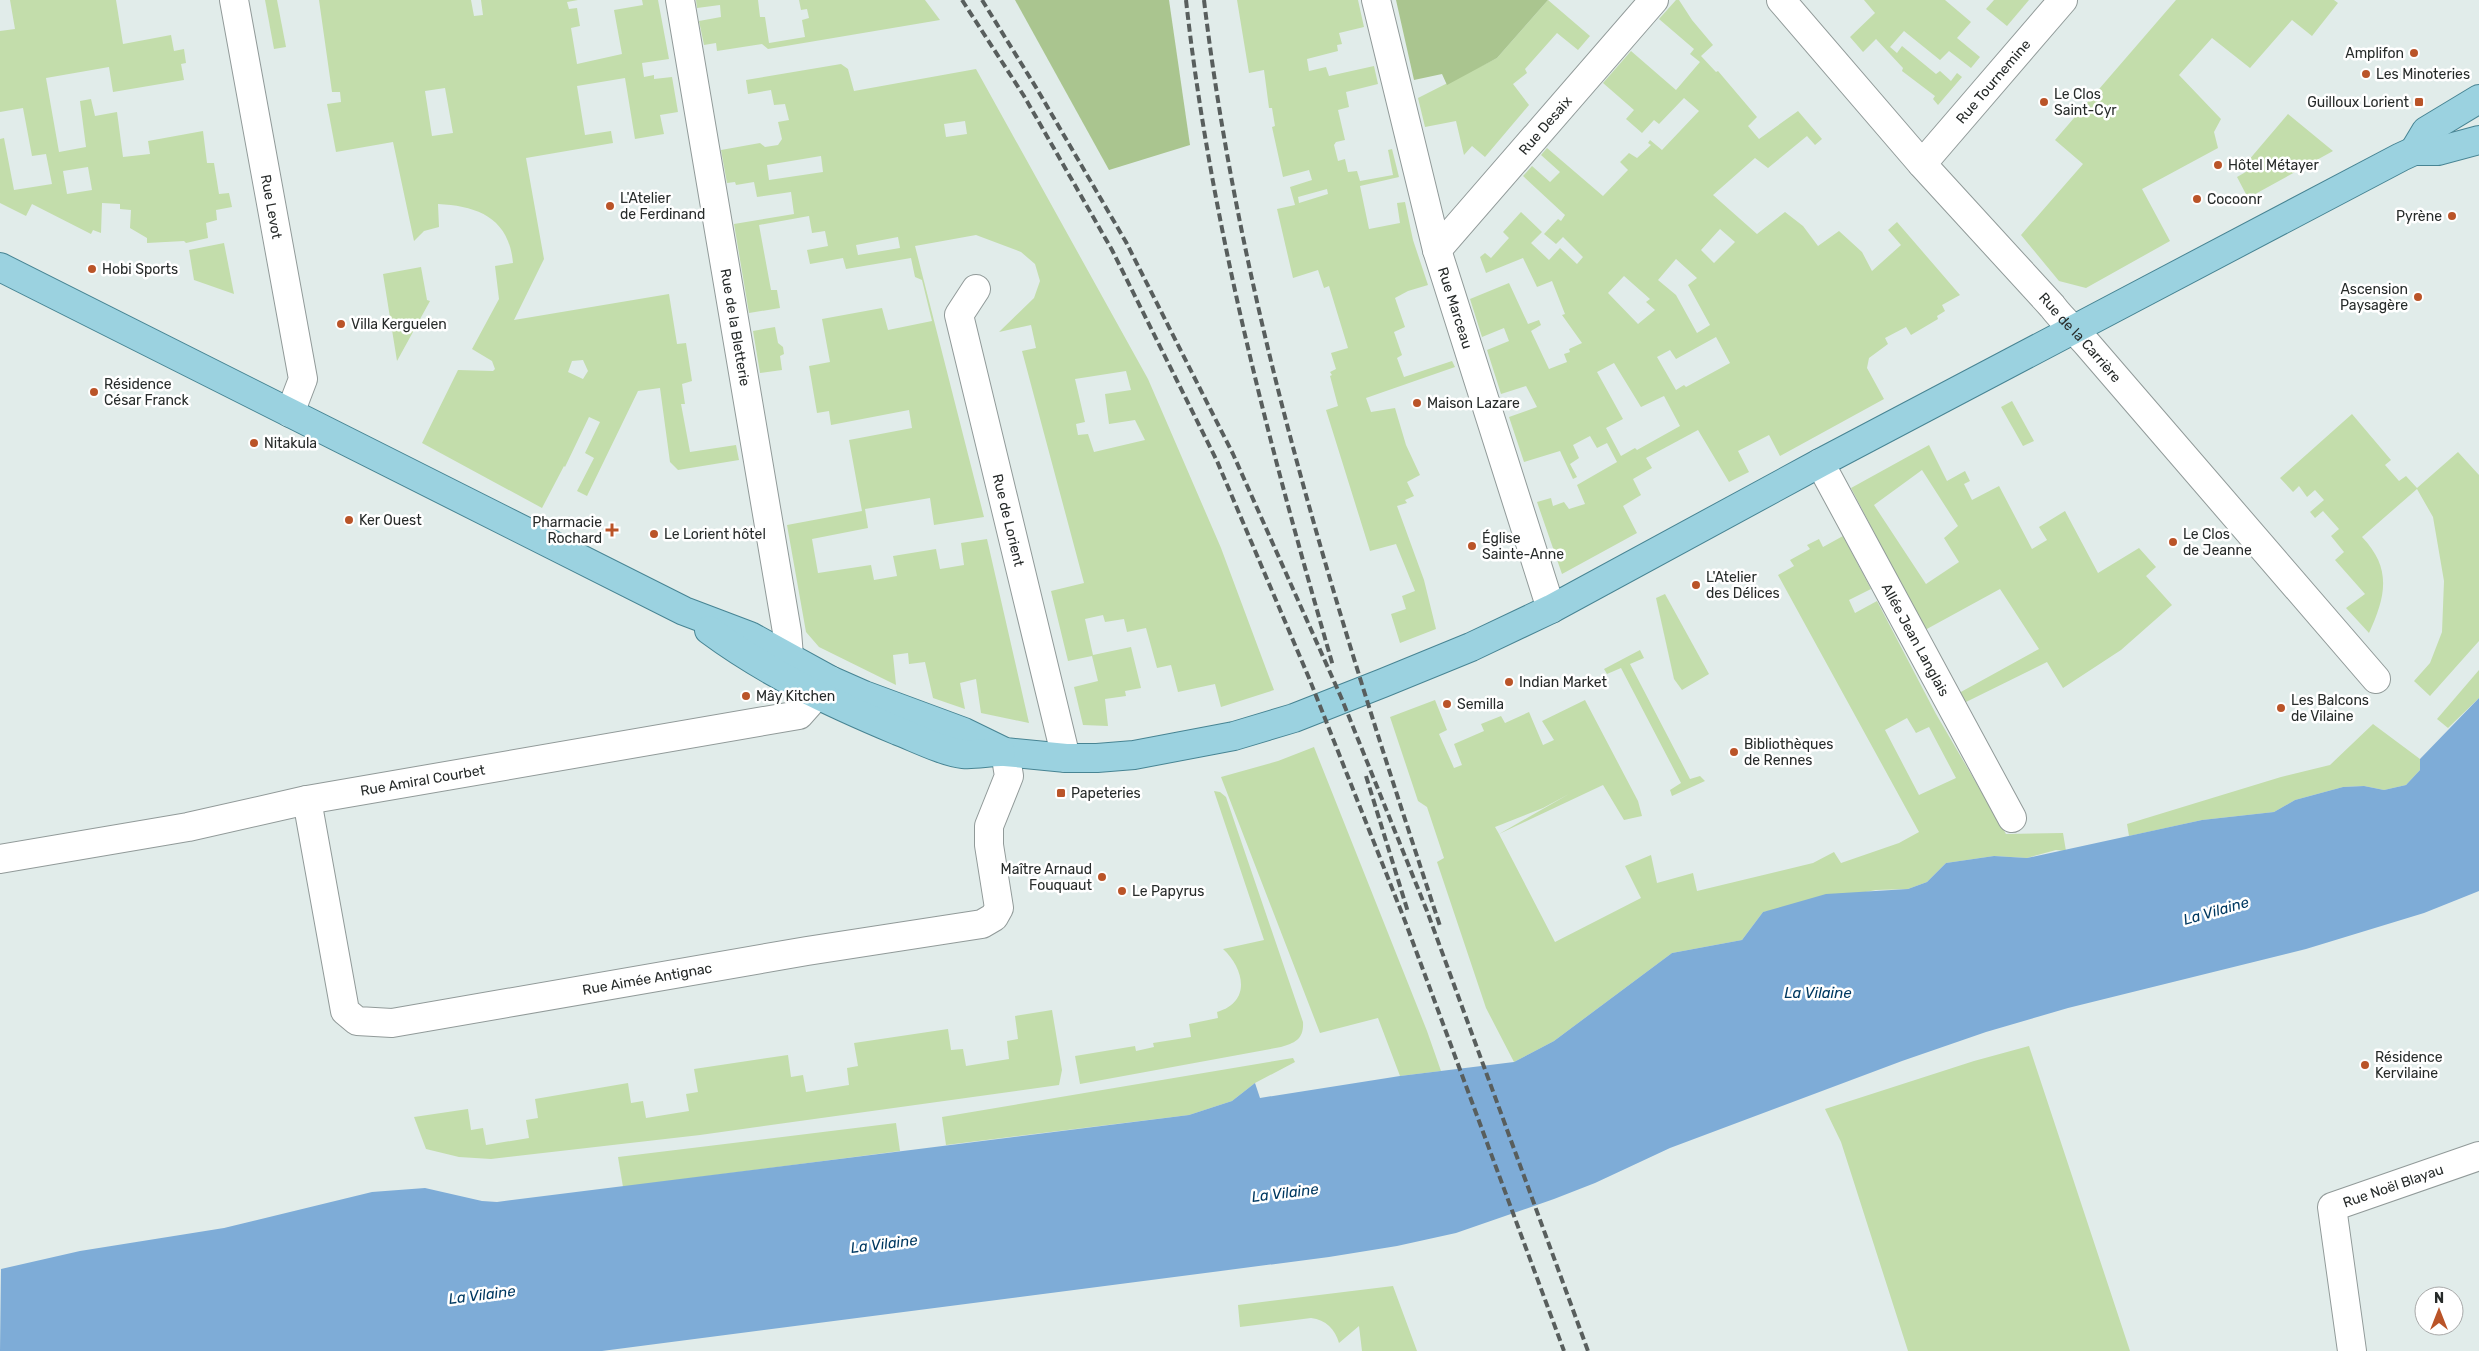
<svg xmlns="http://www.w3.org/2000/svg" width="2479" height="1351" viewBox="0 0 2479 1351" font-family="Rubik,sans-serif">
<style>
.green{fill:#c3ddab;fill-rule:evenodd}
.forest{fill:#aac58f}
.water{fill:#7eacd7}
.lines{fill:none;stroke-linecap:round;stroke-linejoin:round}
.minor-casing{stroke:#919a99;stroke-width:30}
.major-casing{stroke:#478493;stroke-width:30}
.minor{stroke:#fff;stroke-width:28}
.major{stroke:#9bd2e0;stroke-width:28}
.rail{stroke:#585e5d;stroke-width:4;stroke-dasharray:8 4;stroke-linecap:butt}
.poi-dot{fill:#ba5428;stroke:#fff;stroke-width:2}
.labels{text-anchor:middle;stroke-width:5;stroke-linejoin:round;paint-order:stroke}
.poi-label{font-size:14px;fill:#272b2a;stroke:#fff;text-anchor:start}
.street-label{font-size:14px;fill:#272b2a;stroke:#fff}
.water-label{font-size:15px;font-style:italic;fill:#003961;stroke:#fff}
</style>
<rect width="100%" height="100%" fill="#e1ecea"/>
<!-- green -->
<g class="green">
<path d="M 10,0 L 116,0 L 123,44 L 171,35 L 174,51 L 184,49 L 186,63 L 181,64 L 184,80 L 113,92 L 109,67 L 46,78 L 59,152 L 86,147 L 80,101 L 91,99 L 95,116 L 117,112 L 123,157 L 150,154 L 148,141 L 203,131 L 207,163 L 214,163 L 219,194 L 229,193 L 232,207 L 216,210 L 217,220 L 206,223 L 208,238 L 186,243 L 184,241 L 147,243 L 147,238 L 130,228 L 131,210 L 120,209 L 120,204 L 102,203 L 101,233 L 93,230 L 91,234 L 32,204 L 26,216 L 0,203 L 0,139 L 4,138 L 14,190 L 52,184 L 46,154 L 32,156 L 23,108 L 0,112 L 0,31 L 15,29 ZM 88,167 L 92,190 L 67,194 L 63,171 Z"/>
<polygon points="265,0 277,0 286,47 274,49"/>
<path d="M 319,0 L 471,0 L 474,16 L 483,15 L 481,0 L 578,0 L 567,2 L 569,9 L 577,8 L 580,26 L 571,28 L 577,64 L 622,54 L 614,10 L 643,5 L 642,0 L 658,0 L 669,59 L 642,63 L 644,77 L 654,75 L 654,79 L 672,77 L 678,112 L 660,115 L 664,134 L 635,139 L 625,78 L 577,86 L 585,135 L 611,131 L 613,143 L 526,158 L 544,259 L 514,320 L 669,294 L 677,344 L 686,343 L 692,381 L 682,384 L 685,404 L 681,404 L 690,452 L 736,445 L 739,460 L 678,470 L 670,462 L 660,388 L 638,391 L 587,496 L 577,491 L 594,458 L 585,453 L 600,422 L 589,417 L 565,467 L 564,466 L 542,508 L 422,443 L 458,370 L 493,371 L 495,369 L 492,361 L 472,349 L 499,299 L 495,266 L 513,263 C 509,218 478,206 438,204 L 439,227 L 424,231 L 414,241 L 393,142 L 336,152 L 327,104 L 341,102 L 340,92 L 332,92 ZM 445,88 L 453,133 L 432,136 L 425,91 ZM 583,360 L 588,371 L 583,379 L 568,372 L 572,361 Z"/>
<polygon points="696,0 758,0 760,17 765,17 769,43 805,37 802,20 809,18 807,9 801,10 799,0 925,0 940,20 768,49 762,44 717,51 716,43 704,45 699,21 721,17 720,5 697,8"/>
<path d="M 1237,0 L 1358,0 L 1364,27 L 1339,33 L 1342,44 L 1337,45 L 1338,51 L 1307,59 L 1309,71 L 1326,67 L 1329,76 L 1374,66 L 1378,84 L 1346,92 L 1349,107 L 1338,110 L 1345,140 L 1336,142 L 1334,145 L 1338,161 L 1345,159 L 1348,172 L 1357,171 L 1360,181 L 1393,175 L 1388,150 L 1392,149 L 1399,177 L 1360,186 L 1369,229 L 1400,223 L 1397,203 L 1405,202 L 1413,240 L 1428,285 L 1408,291 L 1395,298 L 1405,327 L 1394,332 L 1402,355 L 1397,358 L 1404,377 L 1452,361 L 1455,367 L 1366,398 L 1371,412 L 1395,408 L 1406,445 L 1420,475 L 1407,482 L 1414,496 L 1405,500 L 1407,503 L 1397,506 L 1424,580 L 1436,629 L 1400,643 L 1391,614 L 1406,609 L 1402,596 L 1415,591 L 1396,544 L 1370,551 L 1326,410 L 1338,406 L 1330,376 L 1332,375 L 1330,372 L 1336,369 L 1331,353 L 1348,348 L 1329,286 L 1324,288 L 1318,270 L 1293,278 L 1277,209 L 1295,205 L 1290,187 L 1312,180 L 1309,170 L 1283,177 L 1272,127 L 1275,126 L 1272,108 L 1269,108 L 1264,70 L 1249,73 ZM 1327,189 L 1328,194 L 1299,203 L 1298,197 Z"/>
<polygon points="1548,0 1590,36 1578,50 1557,33 1525,69 1527,73 1513,84 1529,105 1485,157 1472,146 1464,155 1456,121 1425,127 1418,98 1497,58"/>
<path d="M 1676,0 L 1679,0 L 1692,20 L 1713,45 L 1701,56 L 1716,72 L 1718,71 L 1757,117 L 1748,126 L 1759,139 L 1798,111 L 1822,139 L 1815,145 L 1807,136 L 1768,168 L 1755,158 L 1713,195 L 1757,234 L 1785,212 L 1803,226 L 1818,246 L 1839,231 L 1862,252 L 1872,271 L 1901,245 L 1888,230 L 1897,222 L 1960,295 L 1942,305 L 1945,311 L 1937,316 L 1938,319 L 1911,335 L 1906,327 L 1885,338 L 1888,344 L 1869,358 L 1867,368 L 1884,399 L 1780,456 L 1769,435 L 1738,451 L 1749,472 L 1729,482 L 1698,430 L 1646,458 L 1652,468 L 1633,479 L 1641,495 L 1623,506 L 1637,533 L 1562,574 L 1537,502 L 1551,498 L 1553,506 L 1564,502 L 1569,509 L 1585,504 L 1577,485 L 1617,462 L 1607,443 L 1597,448 L 1590,436 L 1573,445 L 1579,458 L 1570,464 L 1577,477 L 1573,479 L 1560,451 L 1524,462 L 1509,417 L 1537,407 L 1526,386 L 1501,394 L 1487,350 L 1509,341 L 1504,328 L 1482,337 L 1470,299 L 1509,283 L 1528,324 L 1539,320 L 1541,325 L 1531,331 L 1549,369 L 1567,362 L 1564,354 L 1570,352 L 1569,349 L 1582,343 L 1562,315 L 1565,314 L 1552,281 L 1537,287 L 1523,258 L 1486,273 L 1480,257 L 1485,253 L 1491,258 L 1509,238 L 1503,232 L 1521,212 L 1542,232 L 1531,243 L 1549,260 L 1560,248 L 1577,264 L 1583,257 L 1563,237 L 1556,244 L 1544,234 L 1558,219 L 1561,221 L 1565,215 L 1523,176 L 1532,166 L 1550,182 L 1560,172 L 1541,155 L 1547,148 L 1603,196 L 1628,170 L 1620,162 L 1629,153 L 1637,158 L 1651,145 L 1648,143 L 1650,140 L 1662,150 L 1699,111 L 1684,98 L 1659,124 L 1654,120 L 1642,133 L 1626,119 L 1634,110 L 1603,83 L 1631,51 L 1676,90 L 1700,62 L 1690,54 L 1694,49 L 1659,19 ZM 1720,229 L 1735,242 L 1714,263 L 1701,250 ZM 1676,259 L 1697,278 L 1688,285 L 1710,325 L 1697,333 L 1676,295 L 1658,280 ZM 1624,276 L 1650,299 L 1646,302 L 1655,310 L 1638,324 L 1608,293 ZM 1716,337 L 1730,363 L 1686,387 L 1684,385 L 1676,390 L 1657,357 L 1670,350 L 1676,359 ZM 1614,363 L 1641,407 L 1664,396 L 1680,426 L 1637,450 L 1635,448 L 1621,456 L 1606,428 L 1623,419 L 1597,372 Z"/>
<polygon points="1864,0 1945,0 1971,22 1957,38 1980,57 1971,68 1949,51 1940,60 1904,31 1890,47 1897,53 1902,46 1936,74 1940,71 1951,81 1957,73 1962,77 1938,105 1933,99 1935,96 1902,71 1903,68 1876,39 1863,52 1850,37 1875,13"/>
<polygon points="1994,0 2029,0 2007,26 1986,9"/>
<polygon points="2176,0 2334,0 2338,3 2312,36 2292,20 2250,68 2212,38 2179,75 2221,119 2214,132 2218,148 2142,189 2170,241 2086,288 2059,281 2021,235 2083,164 2055,140"/>
<path d="M 841,64 L 848,69 L 854,91 L 976,69 L 1148,379 L 1221,548 L 1274,690 L 1221,707 L 1215,684 L 1178,692 L 1171,665 L 1157,668 L 1146,628 L 1127,632 L 1124,619 L 1105,622 L 1103,615 L 1085,619 L 1093,655 L 1131,647 L 1141,688 L 1125,691 L 1126,696 L 1105,699 L 1108,726 L 1083,725 L 1074,687 L 1098,681 L 1092,656 L 1068,661 L 1051,591 L 1084,583 L 1022,351 L 1036,348 L 1031,325 L 999,332 L 1034,298 L 1040,281 L 1035,264 L 1021,252 L 976,235 L 915,246 L 984,517 L 934,525 L 930,498 L 865,509 L 868,528 L 812,539 L 818,573 L 871,565 L 874,580 L 897,576 L 893,556 L 936,549 L 940,569 L 964,565 L 961,543 L 987,539 L 1029,723 L 981,713 L 976,679 L 960,683 L 965,709 L 933,698 L 925,662 L 909,664 L 908,653 L 893,655 L 896,685 L 819,647 L 806,632 L 787,525 L 862,511 L 849,440 L 912,428 L 909,410 L 831,425 L 829,411 L 817,413 L 809,366 L 830,362 L 822,319 L 882,308 L 888,330 L 932,321 L 922,280 L 915,277 L 911,258 L 846,269 L 843,258 L 810,264 L 807,250 L 828,246 L 825,231 L 812,233 L 809,216 L 759,225 L 771,290 L 777,290 L 780,308 L 749,313 L 734,224 L 794,214 L 791,192 L 757,197 L 754,182 L 736,185 L 735,182 L 727,183 L 721,150 L 760,143 L 765,147 L 778,145 L 782,139 L 778,122 L 789,120 L 785,104 L 774,105 L 771,90 L 748,94 L 746,80 ZM 965,121 L 967,134 L 946,137 L 944,124 ZM 821,156 L 823,172 L 769,180 L 767,165 ZM 898,237 L 900,248 L 858,255 L 856,245 ZM 1126,371 L 1131,390 L 1105,394 L 1109,424 L 1135,420 L 1145,440 L 1094,452 L 1088,434 L 1078,435 L 1076,424 L 1085,422 L 1075,379 Z"/>
<polygon points="2288,114 2333,151 2248,198 2237,177 2251,169 2248,161"/>
<polygon points="224,243 234,294 194,280 189,250"/>
<polygon points="421,267 427,300 430,301 397,361 383,274"/>
<polygon points="775,327 778,343 783,347 784,354 780,356 782,370 760,373 753,331"/>
<polygon points="2012,401 2034,441 2023,446 2001,407"/>
<path d="M 2352,414 L 2391,460 L 2385,465 L 2399,481 L 2406,476 L 2417,488 L 2458,452 L 2479,475 L 2479,641 L 2430,696 L 2414,681 L 2430,663 L 2442,632 L 2444,581 L 2433,517 L 2417,489 L 2362,537 C 2392,568 2386,596 2369,633 L 2346,608 L 2365,594 L 2335,560 L 2344,552 L 2331,536 L 2339,529 L 2323,511 L 2315,518 L 2310,512 L 2324,500 L 2315,490 L 2307,497 L 2299,486 L 2293,492 L 2280,478 Z"/>
<path d="M 1929,445 L 1947,481 L 1965,471 L 1970,481 L 1964,484 L 1972,500 L 1999,486 L 2032,549 L 2047,540 L 2039,527 L 2065,511 L 2098,573 L 2139,548 L 2156,567 L 2146,576 L 2172,605 L 2121,650 L 2063,688 L 2047,662 L 1964,703 L 1959,693 L 2039,649 L 2000,589 L 1925,630 L 1851,488 ZM 1922,470 L 1958,526 L 1944,538 L 1959,562 L 1926,584 L 1874,505 Z"/>
<path d="M 1843,536 L 1871,589 L 1849,600 L 1855,613 L 1877,601 L 1936,714 L 2006,834 L 2063,833 L 2066,851 L 2056,850 L 2027,858 L 1994,856 L 1946,863 L 1927,882 L 1908,889 L 1876,890 L 1763,912 L 1742,940 L 1672,953 L 1554,1041 L 1514,1062 L 1486,1008 L 1437,862 L 1444,858 L 1427,807 L 1418,801 L 1390,717 L 1435,700 L 1447,730 L 1439,734 L 1454,768 L 1462,765 L 1454,744 L 1484,731 L 1481,724 L 1501,716 L 1505,723 L 1529,712 L 1543,745 L 1554,740 L 1542,721 L 1585,700 L 1638,801 L 1642,816 L 1624,820 L 1603,785 L 1499,834 L 1555,942 L 1641,898 L 1625,866 L 1651,855 L 1657,883 L 1693,873 L 1697,891 L 1813,863 L 1834,852 L 1841,863 L 1899,843 L 1919,832 L 1778,575 L 1794,566 L 1790,560 L 1810,549 L 1807,545 L 1819,539 L 1823,547 ZM 1907,718 L 1916,733 L 1929,727 L 1956,778 L 1919,795 L 1885,730 ZM 1569,794 L 1499,834 L 1495,827 L 1543,808 Z"/>
<polygon points="1665,594 1709,674 1682,690 1674,679 1656,598"/>
<polygon points="1640,650 1644,658 1630,664 1690,779 1700,776 1705,781 1672,796 1670,790 1681,783 1621,668 1607,674 1604,669"/>
<polygon points="2479,670 2479,698 2448,728 2437,719"/>
<polygon points="2373,724 2420,759 2420,770 2406,785 2384,790 2364,786 2343,787 2295,800 2274,812 2202,820 2129,836 2127,824 2281,777 2330,765"/>
<polygon points="1314,747 1427,1031 1441,1071 1400,1076 1378,1018 1320,1033 1221,777 1278,761"/>
<path d="M 1214,791 L 1220,792 L 1226,797 L 1303,1022 C 1304,1039 1295,1043 1281,1047 L 1080,1084 L 1075,1056 L 1135,1046 L 1136,1051 L 1154,1047 L 1153,1043 L 1191,1037 L 1189,1024 L 1218,1018 L 1217,1012 C 1252,1002 1244,968 1223,949 L 1264,940 Z"/>
<polygon points="1052,1010 1062,1070 1059,1085 700,1135 491,1159 459,1157 426,1149 414,1117 468,1109 471,1130 483,1128 486,1145 529,1138 526,1120 538,1118 535,1099 628,1083 631,1103 643,1101 646,1118 689,1111 686,1094 698,1092 694,1069 788,1055 791,1077 803,1075 806,1092 849,1085 847,1068 858,1066 854,1043 948,1029 951,1050 963,1049 966,1066 1009,1059 1007,1041 1018,1039 1015,1016"/>
<polygon points="2029,1046 2130,1351 1908,1351 1841,1142 1825,1109 1974,1061"/>
<polygon points="1293,1058 1295,1062 1255,1083 1232,1101 1189,1115 946,1145 942,1117"/>
<polygon points="896,1123 900,1151 623,1187 618,1157"/>
<path d="M 1393,1286 L 1417,1351 L 1362,1351 L 1359,1326 L 1339,1343 C 1335,1329 1326,1320 1311,1318 L 1240,1327 L 1238,1305 Z"/>
</g>
<!-- forest -->
<g class="forest">
<polygon points="1015,0 1169,0 1190,145 1109,170"/>
<polygon points="1396,0 1548,0 1497,58 1447,85 1442,74 1414,80"/>
</g>
<!-- water -->
<polygon class="water" points="2479,698 2479,891 2424,913 2306,949 2068,1008 1986,1032 1902,1061 1670,1148 1595,1183 1554,1199 1456,1233 1397,1246 1329,1257 602,1351 0,1351 1,1269 80,1251 224,1228 372,1192 425,1188 482,1201 497,1202 1189,1115 1232,1101 1255,1083 1260,1098 1400,1076 1514,1062 1554,1041 1672,953 1742,940 1763,912 1826,894 1908,889 1927,882 1946,863 1994,856 2027,858 2202,820 2274,812 2295,800 2343,787 2364,786 2384,790 2406,785 2420,770 2420,759"/>
<g class="lines">
<defs>
<g id="minor">
<path id="s1" d="M 234,0 L 303,379 L 290,413"/>
<path id="s2" d="M 680,0 L 787,632 L 789,656"/>
<path id="s3" d="M 1376,0 L 1437,250 L 1551,609"/>
<path id="s4" d="M 1781,0 L 1922,164 L 2052,306 C 2063,321 2076,331 2088,345 L 2376,679"/>
<path id="s5" d="M 1922,164 L 2063,0"/>
<path id="s6" d="M 1437,250 L 1654,0"/>
<path id="s7" d="M 976,289 L 959,315 L 1066,758"/>
<path id="s8" d="M 1820,463 L 2012,818"/>
<path id="s9" d="M 307,800 L 345,1011 L 357,1021 L 392,1023 L 807,951 L 982,924 L 994,917 L 999,908 L 989,845 L 989,826 L 1009,776 L 1005,752"/>
<path id="s10" d="M 0,859 L 188,827 L 307,800 L 799,715 L 830,680"/>
<path id="s11" d="M 2352,1351 L 2332,1207 L 2479,1156"/>
</g>
<g id="major">
<polyline points="2414,151 2426,131 2479,99"/>
<polyline points="0,267 684,611 750,636 830,680 864,695 964,732 1005,752 1066,758 1097,758 1134,755 1234,736 1294,718 1383,683 1471,647 1551,609 1820,463 2401,157 2414,151 2438,151 2479,140"/>
<path d="M 709,630 C 767,673 831,703 898,731 C 916,738 944,752 963,754 C 975,755 988,752 1001,752"/>
</g>
</defs>
<!-- minor casing -->
<use href="#minor" class="minor-casing"/>
<!-- major casing -->
<use href="#major" class="major-casing"/>
<!-- minor -->
<use href="#minor" class="minor"/>
<!-- major -->
<use href="#major" class="major"/>
<!-- rail -->
<g class="rail">
<polyline points="962,0 1024,96 1112,250 1217,461 1309,678 1405,921 1564,1351"/>
<polyline points="982,0 1037,89 1126,242 1233,454 1341,697 1427,911 1588,1351"/>
<path d="M 1186,0 C 1211,226 1270,448 1333,666"/>
<path d="M 1204,0 C 1242,318 1340,623 1440,926"/>
<polyline points="1366,776 1408,912"/>
</g>
</g>
<!-- markers -->
<g class="poi-dot">
<circle cx="2414" cy="53" r="5"/>
<circle cx="2366" cy="74" r="5"/>
<circle cx="2044" cy="102" r="5"/>
<rect x="2414" y="97" width="10" height="10" rx="2.5"/>
<circle cx="2218" cy="165" r="5"/>
<circle cx="2197" cy="199" r="5"/>
<circle cx="610" cy="206" r="5"/>
<circle cx="2452" cy="216" r="5"/>
<circle cx="92" cy="269" r="5"/>
<circle cx="2418" cy="297" r="5"/>
<circle cx="341" cy="324" r="5"/>
<circle cx="94" cy="392" r="5"/>
<circle cx="1417" cy="403" r="5"/>
<circle cx="254" cy="443" r="5"/>
<circle cx="349" cy="520" r="5"/>
<path d="M609.5 522.5h5v5h5v5h-5v5h-5v-5h-5v-5h5z"/>
<circle cx="654" cy="534" r="5"/>
<circle cx="2173" cy="542" r="5"/>
<circle cx="1472" cy="546" r="5"/>
<circle cx="1696" cy="585" r="5"/>
<circle cx="1509" cy="682" r="5"/>
<circle cx="746" cy="696" r="5"/>
<circle cx="1447" cy="704" r="5"/>
<circle cx="2281" cy="708" r="5"/>
<circle cx="1734" cy="752" r="5"/>
<rect x="1056" y="788" width="10" height="10" rx="2.5"/>
<circle cx="1102" cy="877" r="5"/>
<circle cx="1122" cy="891" r="5"/>
<circle cx="2365" cy="1065" r="5"/>
</g>
<g class="labels">
<!-- poi labels -->
<g class="poi-label">
<text x="2404" y="58" text-anchor="end">Amplifon</text>
<text x="2376" y="79">Les Minoteries</text>
<text x="2054" y="99">Le Clos<tspan x="2054" dy="16">Saint-Cyr</tspan></text>
<text x="2409" y="107" text-anchor="end">Guilloux Lorient</text>
<text x="2228" y="170">Hôtel Métayer</text>
<text x="620" y="203">L'Atelier<tspan x="620" dy="16">de Ferdinand</tspan></text>
<text x="2207" y="204">Cocoonr</text>
<text x="2442" y="221" text-anchor="end">Pyrène</text>
<text x="102" y="274">Hobi Sports</text>
<text x="2408" y="294" text-anchor="end">Ascension<tspan x="2408" dy="16">Paysagère</tspan></text>
<text x="351" y="329">Villa Kerguelen</text>
<text x="104" y="389">Résidence<tspan x="104" dy="16">César Franck</tspan></text>
<text x="1427" y="408">Maison Lazare</text>
<text x="264" y="448">Nitakula</text>
<text x="359" y="525">Ker Ouest</text>
<text x="602" y="527" text-anchor="end">Pharmacie<tspan x="602" dy="16">Rochard</tspan></text>
<text x="664" y="539">Le Lorient hôtel</text>
<text x="2183" y="539">Le Clos<tspan x="2183" dy="16">de Jeanne</tspan></text>
<text x="1482" y="543">Église<tspan x="1482" dy="16">Sainte-Anne</tspan></text>
<text x="1706" y="582">L'Atelier<tspan x="1706" dy="16">des Délices</tspan></text>
<text x="1519" y="687">Indian Market</text>
<text x="756" y="701">Mây Kitchen</text>
<text x="2291" y="705">Les Balcons<tspan x="2291" dy="16">de Vilaine</tspan></text>
<text x="1457" y="709">Semilla</text>
<text x="1744" y="749">Bibliothèques<tspan x="1744" dy="16">de Rennes</tspan></text>
<text x="1071" y="798">Papeteries</text>
<text x="1092" y="874" text-anchor="end">Maître Arnaud<tspan x="1092" dy="16">Fouquaut</tspan></text>
<text x="1132" y="896">Le Papyrus</text>
<text x="2375" y="1062">Résidence<tspan x="2375" dy="16">Kervilaine</tspan></text>
</g>
<!-- street labels -->
<g class="street-label">
<text dy="5" stroke="none"><textPath href="#s5" startOffset="109">Rue Tournemine</textPath></text>
<text dy="5" stroke="none"><textPath href="#s6" startOffset="165">Rue Desaix</textPath></text>
<text dy="5" stroke="none"><textPath href="#s1" startOffset="210">Rue Levot</textPath></text>
<text dy="5" stroke="none"><textPath href="#s3" startOffset="318">Rue Marceau</textPath></text>
<text dy="5" stroke="none"><textPath href="#s2" startOffset="332">Rue de la Bletterie</textPath></text>
<text dy="5" stroke="none"><textPath href="#s4" startOffset="451">Rue de la Carrière</textPath></text>
<text dy="5" stroke="none"><textPath href="#s7" startOffset="242">Rue de Lorient</textPath></text>
<text dy="5" stroke="none"><textPath href="#s8" startOffset="201">Allée Jean Langlais</textPath></text>
<text dy="5" stroke="none"><textPath href="#s10" startOffset="430">Rue Amiral Courbet</textPath></text>
<text dy="5" stroke="none"><textPath href="#s9" startOffset="524">Rue Aimée Antignac</textPath></text>
<text dy="5" stroke="none"><textPath href="#s11" startOffset="210">Rue Noël Blayau</textPath></text>
</g>
<!-- water labels -->
<g class="water-label">
<text transform="translate(2216 911) rotate(-16)" y="5">La Vilaine</text>
<text x="1818" y="998">La Vilaine</text>
<text transform="translate(1285 1193) rotate(-7)" y="5">La Vilaine</text>
<text transform="translate(884 1244) rotate(-7)" y="5">La Vilaine</text>
<text transform="translate(482 1295) rotate(-7)" y="5">La Vilaine</text>
</g>
</g>
<!-- north arrow -->
<g transform="translate(2439 1311)"><circle r="24" fill="#ffffff" stroke="#a9aaaa"/>
<path d="M0-4L9 19L0 12L-9 19Z" fill="#ba5428"/>
<text y="-8" font-size="14" font-weight="bold" text-anchor="middle" fill="#272b2a">N</text>
</g>
</svg>
